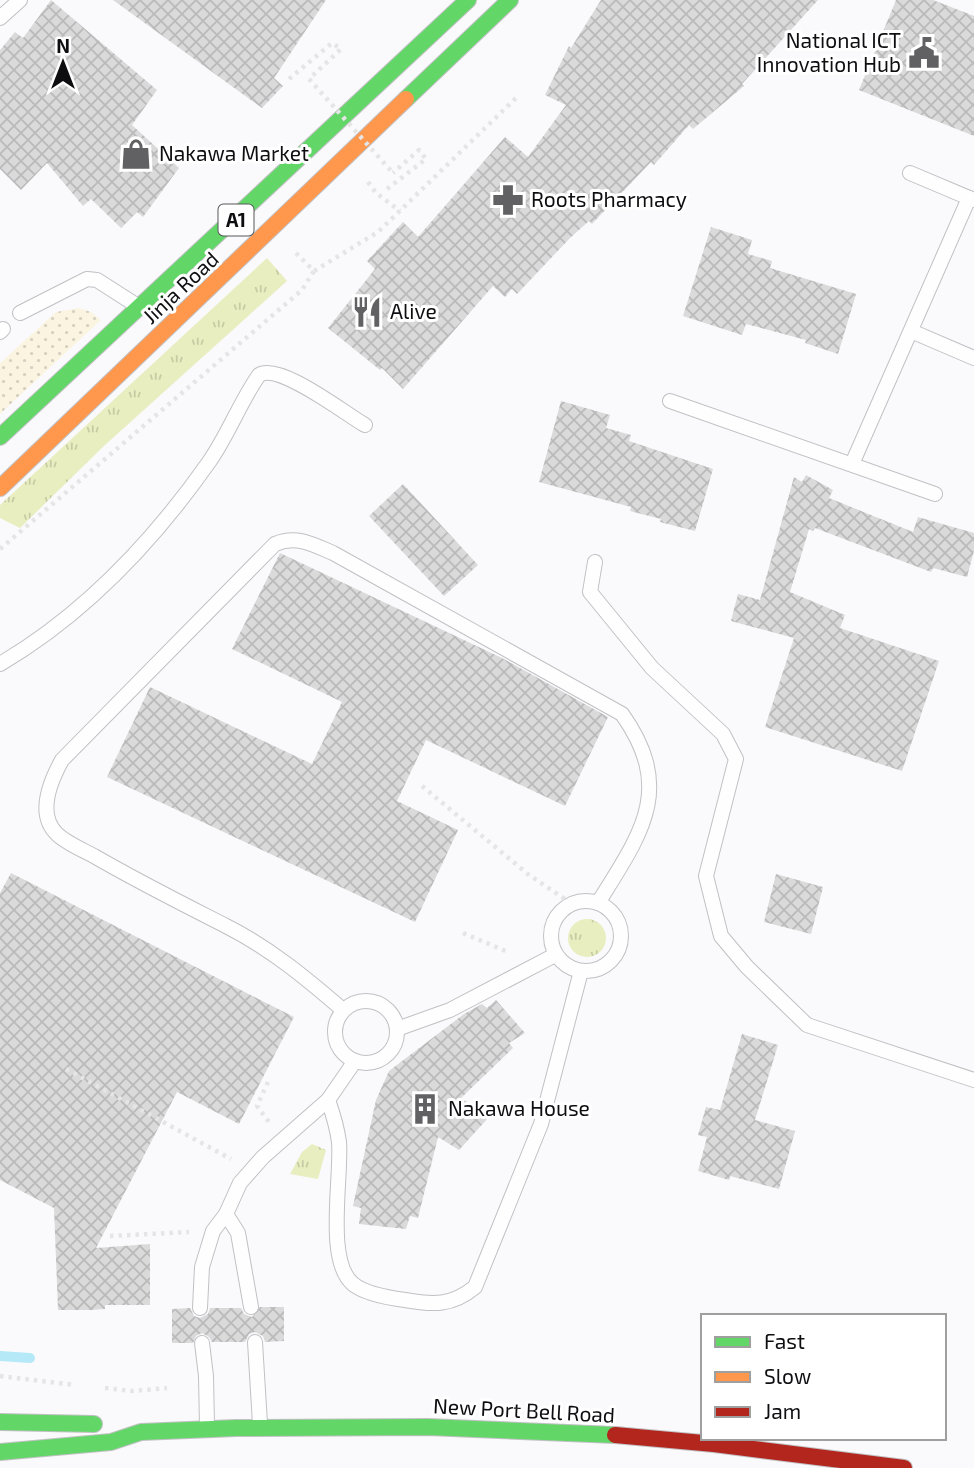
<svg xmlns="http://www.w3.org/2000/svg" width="974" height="1468" viewBox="0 0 974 1468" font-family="'Exo 2',sans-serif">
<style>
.grass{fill:url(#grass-tufts)}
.sand{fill:url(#sand-dots)}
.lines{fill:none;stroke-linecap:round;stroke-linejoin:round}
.stream{stroke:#b6e9f8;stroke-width:10}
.building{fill:url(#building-cross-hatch)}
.lane-casing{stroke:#c1c1c4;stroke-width:16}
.fast-casing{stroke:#c1c1c4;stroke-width:18}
.slow-casing{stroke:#c1c1c4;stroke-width:18}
.jam-casing{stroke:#c1c1c4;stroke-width:18}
.path{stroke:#e5e5e5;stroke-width:4.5;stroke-dasharray:3.5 5;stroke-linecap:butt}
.lane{stroke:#fefeff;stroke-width:14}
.fast{stroke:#63d668;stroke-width:16}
.slow{stroke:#ff974d;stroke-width:16}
.jam{stroke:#b3261e;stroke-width:16}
.path-bridge{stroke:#e5e5e5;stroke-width:4.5;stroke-dasharray:3.5 5;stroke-linecap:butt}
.labels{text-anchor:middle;stroke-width:6;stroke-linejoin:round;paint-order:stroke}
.shield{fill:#fff;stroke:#565658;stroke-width:2}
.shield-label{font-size:19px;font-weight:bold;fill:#0e0e11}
.poi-label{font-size:21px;fill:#0e0e11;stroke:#fff;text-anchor:start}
.street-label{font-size:21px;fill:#0e0e11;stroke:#fff}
</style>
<defs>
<pattern id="grass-tufts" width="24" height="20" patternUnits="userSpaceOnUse" patternTransform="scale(1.75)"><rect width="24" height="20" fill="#e8eebf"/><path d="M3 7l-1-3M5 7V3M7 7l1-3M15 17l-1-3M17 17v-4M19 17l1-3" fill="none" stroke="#c6cba3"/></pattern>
<pattern id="sand-dots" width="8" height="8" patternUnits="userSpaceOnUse" patternTransform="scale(1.75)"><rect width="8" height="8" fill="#faf4e1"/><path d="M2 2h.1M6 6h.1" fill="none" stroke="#d5d0c0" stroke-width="1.8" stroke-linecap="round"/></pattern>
<pattern id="building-cross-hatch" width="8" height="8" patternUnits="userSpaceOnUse" patternTransform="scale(1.75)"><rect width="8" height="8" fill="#dbdada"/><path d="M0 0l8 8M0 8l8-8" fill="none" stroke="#bbbaba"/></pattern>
</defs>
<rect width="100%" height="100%" fill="#fafafd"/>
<!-- grass -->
<g class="grass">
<polygon points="267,258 287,281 105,445 20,528 0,518 0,505"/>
<circle cx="587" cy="938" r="19"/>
<polygon points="312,1144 326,1150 318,1179 290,1174 302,1152"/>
</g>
<!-- sand -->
<polygon class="sand" points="79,308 91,312 101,320 0,414 0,363 56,312"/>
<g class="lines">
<!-- stream -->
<polyline class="stream" points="0,1356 30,1358"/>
</g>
<!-- building -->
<g class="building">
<polygon points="51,0 157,90 132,125 179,168 143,217 137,212 121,228 91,199 83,206 47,163 21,190 0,169 0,50 15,32 23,38"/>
<polygon points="113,0 326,0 274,78 283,86 262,108"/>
<polygon points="601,0 818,0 742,84 744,86 693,129 689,125 654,165 651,162 592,224 589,221 570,238 517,294 512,289 505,297 493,286 403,389 382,368 380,370 328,328 375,269 367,261 403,222 418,237 505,137 528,157 566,105 545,95 569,46 571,48"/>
<polygon points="896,0 933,0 974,16 974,136 859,90"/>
<polygon points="711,227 752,240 748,254 772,261 770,268 856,294 838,354 805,343 806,340 746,324 742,335 683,316"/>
<polygon points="561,401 610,415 606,428 631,435 629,441 713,469 695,531 660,522 661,519 630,511 631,507 539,482"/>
<polygon points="806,475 833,490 829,498 913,532 918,517 974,533 974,551 967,577 933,568 931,572 815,528 813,531 809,529 790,592 845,615 840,628 939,661 902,771 765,727 794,638 731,621 738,594 760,600 794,477 802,482"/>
<polygon points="403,484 478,565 444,596 369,516"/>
<polygon points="280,553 502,658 608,717 565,806 426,740 397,801 458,830 415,922 107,777 150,687 312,764 342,702 232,649"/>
<polygon points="11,873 294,1017 239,1124 177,1092 96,1248 150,1244 150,1305 105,1305 105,1309 92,1310 58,1310 54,1208 0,1180 0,893"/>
<polygon points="776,874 823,887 811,934 764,922"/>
<polygon points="496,1000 525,1033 509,1043 513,1048 461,1098 489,1117 459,1150 438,1137 418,1218 410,1216 406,1229 359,1224 361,1208 353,1206 376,1100 389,1071 464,1014 482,1004 487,1008"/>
<polygon points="742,1034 778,1045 755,1120 795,1131 779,1189 730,1176 729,1180 698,1171 707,1137 698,1135 706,1107 720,1110"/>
<polygon points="260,1307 284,1307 284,1341 265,1342 263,1336 255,1332 249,1334 245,1342 212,1342 209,1337 202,1333 196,1336 193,1343 172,1343 172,1309 190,1308 194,1316 200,1318 208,1314 210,1308 241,1308 244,1314 252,1317"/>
</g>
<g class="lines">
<defs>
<g id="lane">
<polyline points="0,18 20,0"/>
<polyline points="910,173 974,200"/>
<polyline points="20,313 87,279 97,280 136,305"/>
<polyline points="911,331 974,358"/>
<polyline points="0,332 3,329"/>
<polyline points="670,401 935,494"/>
<polyline points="852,464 969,198"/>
<polyline points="595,562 590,592 652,668 723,734 736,759 706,876 721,936 747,967 807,1025 974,1080"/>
<path d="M 0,664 C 85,614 152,543 209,462 C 228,435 240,402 259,375 C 279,362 344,413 365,425"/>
<circle cx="586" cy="936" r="35"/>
<circle cx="366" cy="1032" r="31"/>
<path d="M 343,1010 C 307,979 270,948 226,926 C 181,903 137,881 94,856 C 83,850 66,843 57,834 C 36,814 51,780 62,760 L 275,544 C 297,535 312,544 333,553 L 622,714 C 676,790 640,835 598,903"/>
<polyline points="397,1029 450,1010 555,955"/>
<path d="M 328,1100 C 333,1114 337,1127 339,1142 C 342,1177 325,1261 353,1284 C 365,1294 390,1298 405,1300 C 433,1305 452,1306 475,1287 L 541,1124 L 581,971"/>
<polyline points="226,1214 238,1233 251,1307"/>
<polyline points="200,1308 202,1267 213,1231 226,1214 240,1183 263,1157 328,1100 355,1061"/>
<polyline points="255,1342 260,1424"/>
<polyline points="202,1343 206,1376 207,1426"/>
</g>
<g id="fast">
<polyline points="406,99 510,0"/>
<polyline points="0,437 468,0"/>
<polyline points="0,1422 94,1424"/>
<polyline points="0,1452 111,1442 141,1432 236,1428 428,1427 615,1435"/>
</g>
<polyline id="slow" points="0,488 406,99"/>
<polyline id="jam" points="615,1435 714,1444 904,1468"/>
</defs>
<!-- lane casing -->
<use href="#lane" class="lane-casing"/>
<!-- fast casing -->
<use href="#fast" class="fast-casing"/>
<!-- slow casing -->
<use href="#slow" class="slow-casing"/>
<!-- jam casing -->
<use href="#jam" class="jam-casing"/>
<!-- path -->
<g class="path">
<polyline points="289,79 332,43 341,49 309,79"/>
<polyline points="368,182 376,193 400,211"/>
<polyline points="387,189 426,159 419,150 393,173"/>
<polyline points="296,253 314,271 378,232 516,98"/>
<polyline points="0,549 302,290 314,271"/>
<polyline points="422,786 529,875 571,903"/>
<polyline points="463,933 508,952"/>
<polyline points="66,1069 231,1159"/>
<polyline points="268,1082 257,1106 269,1122"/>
<polyline points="110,1236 189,1232"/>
<polyline points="0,1376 76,1385"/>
<polyline points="105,1388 132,1391 167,1388"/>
</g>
<!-- lane -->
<use href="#lane" class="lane"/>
<!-- fast -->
<use href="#fast" class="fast"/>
<!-- slow -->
<use href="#slow" class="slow"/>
<!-- jam -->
<use href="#jam" class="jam"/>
<!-- path-bridge -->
<polyline class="path-bridge" points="309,79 393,173"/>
</g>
<!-- icons -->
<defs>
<symbol id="civic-bare" viewBox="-9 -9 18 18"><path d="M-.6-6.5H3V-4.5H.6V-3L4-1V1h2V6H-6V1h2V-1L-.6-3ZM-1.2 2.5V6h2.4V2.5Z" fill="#616164" stroke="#fff" stroke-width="2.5" paint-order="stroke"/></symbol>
<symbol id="shop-bare" viewBox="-9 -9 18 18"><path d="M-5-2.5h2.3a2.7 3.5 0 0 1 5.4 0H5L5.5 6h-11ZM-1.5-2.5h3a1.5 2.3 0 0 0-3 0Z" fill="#616164" stroke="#fff" stroke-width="2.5" paint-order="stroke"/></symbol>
<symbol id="pharmacy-bare" viewBox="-9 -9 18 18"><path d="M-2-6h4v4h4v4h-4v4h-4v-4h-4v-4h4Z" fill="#616164" stroke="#fff" stroke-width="2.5" paint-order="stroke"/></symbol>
<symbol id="restaurant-bare" viewBox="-9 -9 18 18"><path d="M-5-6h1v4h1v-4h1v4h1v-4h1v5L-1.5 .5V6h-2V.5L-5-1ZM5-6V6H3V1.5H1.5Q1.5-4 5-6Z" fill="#616164" stroke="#fff" stroke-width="2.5" paint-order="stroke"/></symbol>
<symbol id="building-bare" viewBox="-9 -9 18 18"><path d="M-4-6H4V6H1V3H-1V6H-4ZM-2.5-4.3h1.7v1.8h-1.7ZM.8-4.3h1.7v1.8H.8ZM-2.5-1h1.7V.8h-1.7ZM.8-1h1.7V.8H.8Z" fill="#616164" stroke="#fff" stroke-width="2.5" paint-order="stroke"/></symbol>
</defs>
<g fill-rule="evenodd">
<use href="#civic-bare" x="902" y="31" width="44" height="44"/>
<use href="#shop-bare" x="114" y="132" width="44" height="44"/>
<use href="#pharmacy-bare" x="486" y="178" width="44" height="44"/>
<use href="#restaurant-bare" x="345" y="290" width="44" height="44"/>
<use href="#building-bare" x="403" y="1087" width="44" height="44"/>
</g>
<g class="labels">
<!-- shield labels -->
<rect class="shield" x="218.5" y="204.5" width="35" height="31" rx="5"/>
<g class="shield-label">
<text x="236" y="227">A1</text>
</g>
<!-- poi labels -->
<g class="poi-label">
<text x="901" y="48" text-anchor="end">National ICT<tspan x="901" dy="24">Innovation Hub</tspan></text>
<text x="159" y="161">Nakawa Market</text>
<text x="531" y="207">Roots Pharmacy</text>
<text x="390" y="319">Alive</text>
<text x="448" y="1116">Nakawa House</text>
</g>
<!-- street labels -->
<g class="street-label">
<text transform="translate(181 288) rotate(-43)" y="7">Jinja Road</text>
<text transform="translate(524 1411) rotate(3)" y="7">New Port Bell Road</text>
</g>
</g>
<!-- legend -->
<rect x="701" y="1314" width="245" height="126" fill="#ffffff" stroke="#9f9fa0" stroke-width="2"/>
<rect x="715" y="1337" width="35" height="10" fill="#63d668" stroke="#9f9fa0" stroke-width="2"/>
<text x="764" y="1349" font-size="21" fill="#0e0e11">Fast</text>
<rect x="715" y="1372" width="35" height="10" fill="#ff974d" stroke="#9f9fa0" stroke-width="2"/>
<text x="764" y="1384" font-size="21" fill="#0e0e11">Slow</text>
<rect x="715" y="1407" width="35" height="10" fill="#b3261e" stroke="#9f9fa0" stroke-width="2"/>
<text x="764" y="1419" font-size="21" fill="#0e0e11">Jam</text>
<!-- north arrow -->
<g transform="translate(63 63)" stroke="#ffffff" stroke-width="5" paint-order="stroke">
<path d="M0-5L12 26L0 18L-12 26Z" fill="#0e0e11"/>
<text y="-10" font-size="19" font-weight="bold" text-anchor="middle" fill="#0e0e11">N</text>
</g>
</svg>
